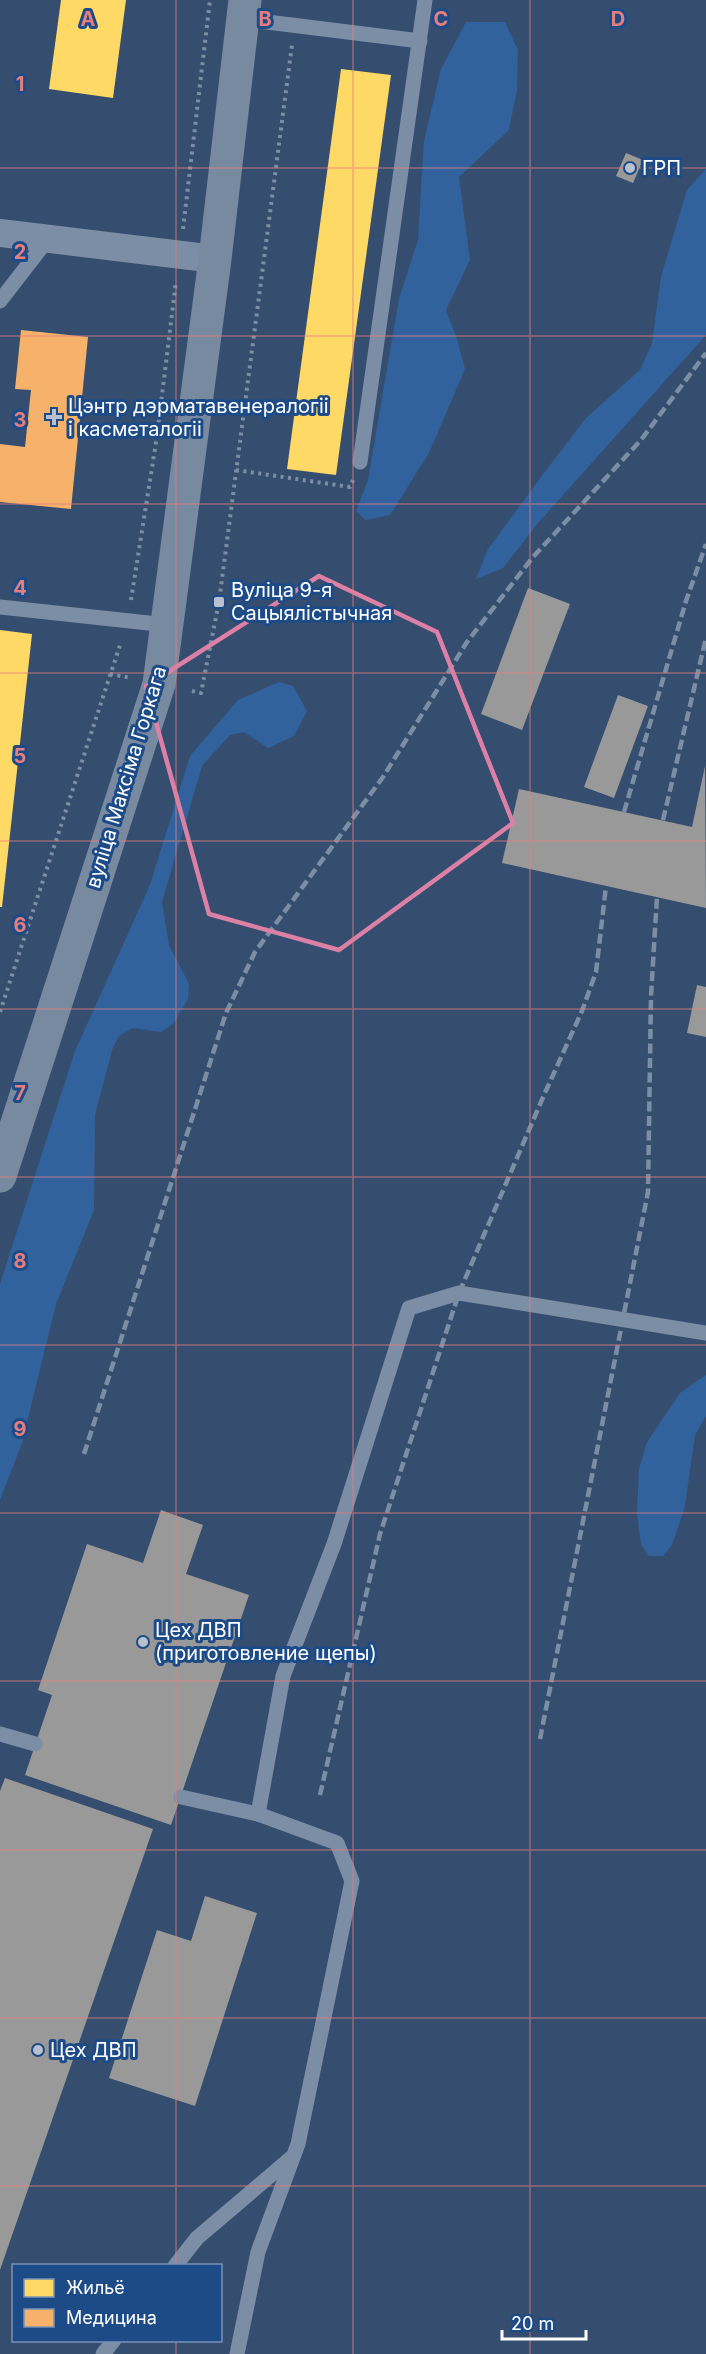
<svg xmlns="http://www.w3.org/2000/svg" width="706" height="2354" viewBox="0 0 706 2354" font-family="Inter,sans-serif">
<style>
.green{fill:#31629e}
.homes{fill:#ffd966}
.health{fill:#f6b26b}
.industry{fill:#999}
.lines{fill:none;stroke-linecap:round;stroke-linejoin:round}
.path{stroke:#7c8ea5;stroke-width:4;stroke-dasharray:3 4.5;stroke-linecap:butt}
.lane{stroke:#7c8ea5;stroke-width:15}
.street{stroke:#7c8ea5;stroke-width:28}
.secondary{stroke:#778aa0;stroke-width:33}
.rail{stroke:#7c8ea4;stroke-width:4.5;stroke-dasharray:10 4.5;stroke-linecap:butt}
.marked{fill:none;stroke:#dd80a5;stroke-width:4.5;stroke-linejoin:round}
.grid{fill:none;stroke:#e67e7e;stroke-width:1.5;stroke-opacity:0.55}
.poi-dot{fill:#b8c1cd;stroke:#1d4b87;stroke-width:2}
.labels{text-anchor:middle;stroke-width:6;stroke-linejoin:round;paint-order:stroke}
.poi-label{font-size:20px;fill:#fff;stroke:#1d4b87;text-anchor:start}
.street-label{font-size:20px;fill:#fff;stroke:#1d4b87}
.grid-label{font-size:20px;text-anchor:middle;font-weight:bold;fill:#e67e7e;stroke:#1d4b87;stroke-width:6;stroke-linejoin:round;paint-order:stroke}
</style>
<rect width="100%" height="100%" fill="#354e6f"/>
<!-- green -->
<g class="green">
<polygon points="466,22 505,22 518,50 517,90 509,130 459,177 470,260 446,310 457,339 465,369 429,453 390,515 366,520 356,511 368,480 399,299 418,240 424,141 441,69"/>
<polygon points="706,169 706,335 539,522 503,568 476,579 488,549 547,469 586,418 640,370 652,343 661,277 687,190"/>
<polygon points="279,682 293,686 307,711 294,736 268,748 244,732 230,735 202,766 162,902 169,945 189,984 188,999 173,1024 161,1032 133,1028 120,1035 113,1047 95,1115 94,1210 56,1304 22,1443 0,1500 0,1284 75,1051 150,885 190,756 238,700"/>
<polygon points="706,1375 706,1416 695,1435 685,1506 672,1545 663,1556 649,1556 641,1544 637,1514 639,1469 647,1442 680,1393"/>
</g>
<!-- homes -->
<g class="homes">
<polygon points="61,0 126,0 113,98 49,89"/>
<polygon points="341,69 391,75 336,475 287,469"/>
<polygon points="0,630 32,634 2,907 0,907"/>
</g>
<!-- health -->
<polygon class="health" points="21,330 88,337 71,509 0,502 0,444 25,447 31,390 15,389"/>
<!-- industry -->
<g class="industry">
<polygon points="626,153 643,160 633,183 616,176"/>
<polygon points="528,588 570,604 522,730 481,714"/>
<polygon points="618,695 648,706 614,798 584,787"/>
<polygon points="705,766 706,908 502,863 519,789 692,827"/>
<polygon points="697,985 706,987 706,1037 687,1033"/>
<polygon points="161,1510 203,1525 186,1574 249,1595 171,1825 25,1775 52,1695 38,1690 87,1544 143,1563"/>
<polygon points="5,1778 153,1829 0,2270 0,1791"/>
<polygon points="205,1896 257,1913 195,2106 109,2078 157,1930 191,1941"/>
</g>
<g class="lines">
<!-- path -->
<g class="path">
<polyline points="183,229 210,0"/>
<polyline points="236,470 350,487 353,480"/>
<polyline points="131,600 157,436 176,281"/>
<polyline points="110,674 131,678"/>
<polyline points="192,691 201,693 219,602 292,45"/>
<polyline points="0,1012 121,642"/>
</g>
<!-- lane -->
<g class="lane">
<polyline points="243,19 420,41"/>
<polyline points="0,301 48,239"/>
<polyline points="360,462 425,0"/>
<polyline points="0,607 167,625"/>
<polyline points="0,1734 35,1744"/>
<polyline points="181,1797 258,1814 283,1676 334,1544 409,1308 459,1293 706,1333"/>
<polyline points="175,2266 197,2238 291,2158"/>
<polyline points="103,2354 114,2340"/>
<polyline points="237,2354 258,2252 298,2144 352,1881 337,1843 258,1814"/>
</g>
<!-- street -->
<polyline class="street" points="0,233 215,259"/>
<!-- secondary -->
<polyline class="secondary" points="0,1176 159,684 215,259 245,0"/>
<!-- rail -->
<g class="rail">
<polyline points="624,812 686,601 706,544"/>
<polyline points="663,820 706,638"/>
<polyline points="84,1454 226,1013 255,952 383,777 467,642 533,557 641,440 706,353"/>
<polyline points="540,1739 648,1192 651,996 657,897"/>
<polyline points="320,1795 380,1534 459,1293 544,1095 582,1011 596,972 606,886"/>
</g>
</g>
<!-- marked area -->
<path class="marked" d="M 319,576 L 437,632 L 513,823 L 339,950 L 209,914 L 146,686 Z"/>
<!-- grid -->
<path class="grid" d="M 176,0 L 176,2266M 353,0 L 353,2354M 530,0 L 530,2354M 0,168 L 706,168M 0,336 L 706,336M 0,504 L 706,504M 0,673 L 706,673M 0,841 L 706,841M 0,1009 L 706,1009M 0,1177 L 706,1177M 0,1345 L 706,1345M 0,1513 L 706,1513M 0,1681 L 706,1681M 0,1850 L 706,1850M 0,2018 L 706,2018M 0,2186 L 706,2186M 176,2340 L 176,2354"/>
<!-- markers -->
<g class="poi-dot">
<circle cx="630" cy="168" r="6"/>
<path d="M51 408h6v6h6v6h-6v6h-6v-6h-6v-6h6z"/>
<rect x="213" y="596" width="12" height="12" rx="3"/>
<circle cx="143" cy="1642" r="6"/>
<circle cx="38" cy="2050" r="6"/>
</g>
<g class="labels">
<!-- poi labels -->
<g class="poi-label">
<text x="642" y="175">ГРП</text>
<text x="68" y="413">Цэнтр дэрматавенералогіі<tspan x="68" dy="23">і касметалогіі</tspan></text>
<text x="231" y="597">Вуліца 9-я<tspan x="231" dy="23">Сацыялістычная</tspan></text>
<text x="155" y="1637">Цех ДВП<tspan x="155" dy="23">(приготовление щепы)</tspan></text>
<text x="50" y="2057">Цех ДВП</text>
</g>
<!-- street labels -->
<g class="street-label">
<text transform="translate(126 777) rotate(-73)" y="7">вуліца Максіма Горкага</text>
</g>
</g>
<g class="grid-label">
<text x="88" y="26">A</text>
<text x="265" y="26">B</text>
<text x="441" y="26">C</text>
<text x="618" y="26">D</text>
<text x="20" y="91">1</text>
<text x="20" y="259">2</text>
<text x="20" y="427">3</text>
<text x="20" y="595">4</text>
<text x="20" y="763">5</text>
<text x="20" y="932">6</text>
<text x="20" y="1100">7</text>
<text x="20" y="1268">8</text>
<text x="20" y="1436">9</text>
</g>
<!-- legend -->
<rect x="12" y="2264" width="210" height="78" fill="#1d4b87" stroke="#7793b7" stroke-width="1.5"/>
<rect x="24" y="2279" width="30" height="18" fill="#ffd966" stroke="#7793b7" stroke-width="1.5"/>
<text x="66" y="2294" font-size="18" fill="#ffffff">Жильё</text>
<rect x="24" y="2309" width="30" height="18" fill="#f6b26b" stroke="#7793b7" stroke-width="1.5"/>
<text x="66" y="2324" font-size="18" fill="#ffffff">Медицина</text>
<!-- scale -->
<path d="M502 2330v9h84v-9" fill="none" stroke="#ffffff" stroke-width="3"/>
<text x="511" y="2330" font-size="18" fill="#ffffff" stroke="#1d4b87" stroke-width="4.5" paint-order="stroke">20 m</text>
</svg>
